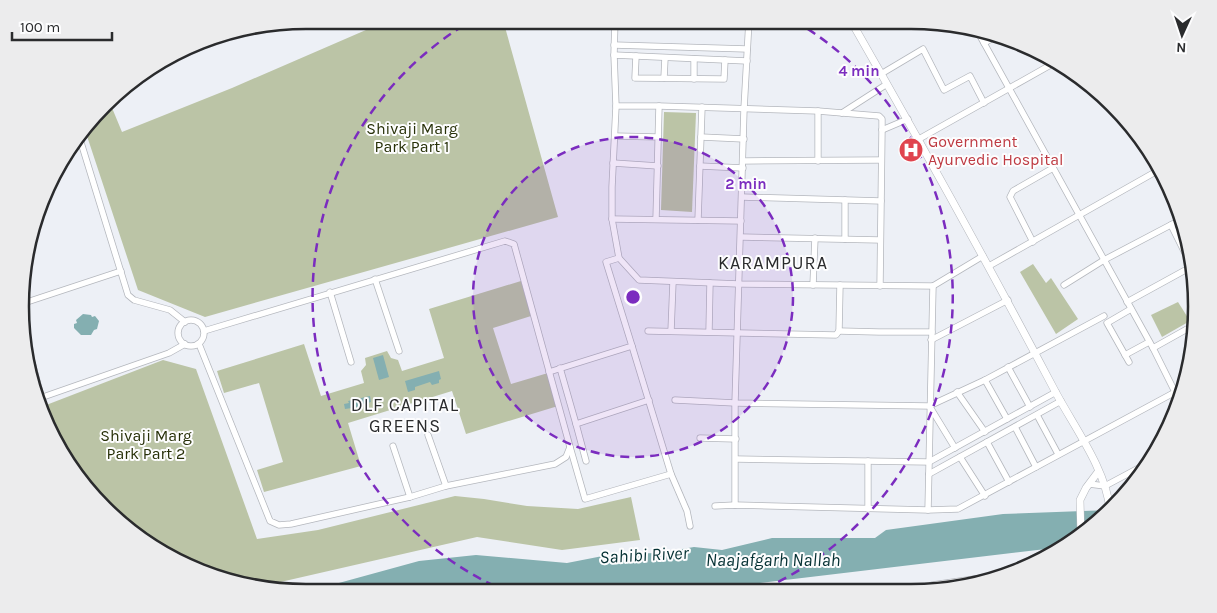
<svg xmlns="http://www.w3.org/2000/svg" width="1217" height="613" viewBox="0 0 1217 613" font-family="Karla,sans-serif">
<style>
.green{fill:#bbc4a6}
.water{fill:#84afb1}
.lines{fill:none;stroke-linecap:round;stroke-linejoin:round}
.minor-casing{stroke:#b4b7bd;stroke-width:7}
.tertiary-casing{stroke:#b4b7bd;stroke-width:8}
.minor{stroke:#fff;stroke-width:5.5}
.tertiary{stroke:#fff;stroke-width:7}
.ring{fill:none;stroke:#7b2cbf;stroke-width:2.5;stroke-dasharray:9 6}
.labels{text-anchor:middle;stroke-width:4;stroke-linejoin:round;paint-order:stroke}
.park-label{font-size:16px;fill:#273008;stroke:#fdfdfe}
.health-label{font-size:16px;fill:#be3a42;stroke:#fdfdfe;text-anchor:start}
.neighbourhood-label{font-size:18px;letter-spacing:1px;fill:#2a2b2d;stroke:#fdfdfe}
.water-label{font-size:18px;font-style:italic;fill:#043033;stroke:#fdfdfe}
.rim{fill:none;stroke:#2a2b2d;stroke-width:2.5}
.centre{fill:#7b2cbf;stroke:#fdfdfe;stroke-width:2.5}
.ring-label{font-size:15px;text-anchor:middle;font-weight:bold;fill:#7b2cbf;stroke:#fdfdfe;stroke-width:4;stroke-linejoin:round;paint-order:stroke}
</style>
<rect width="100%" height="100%" fill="#edf0f6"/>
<!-- green -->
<g class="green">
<polygon points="389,20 503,20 558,217 205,317 138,290 85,130 110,103 122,132 232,88"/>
<polygon points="530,20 558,20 532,28"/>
<polygon points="664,112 696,113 692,212 661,210"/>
<polygon points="1033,264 1046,283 1051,278 1078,319 1056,334 1020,272"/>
<polygon points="521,281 531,316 493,328 511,384 548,373 558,406 466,434 452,391 348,423 361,466 264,492 257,470 283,462 259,383 224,393 217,371 304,344 321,396 364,383 361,371 366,365 365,358 387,351 391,358 398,360 402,371 444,358 429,309"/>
<polygon points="1178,302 1190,321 1162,337 1151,315"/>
<polygon points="163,360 196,369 257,539 318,530 455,496 484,499 527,506 578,509 631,497 640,540 562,550 477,537 263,586 180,564 104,509 49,433 41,407"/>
</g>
<!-- water -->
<g class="water">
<polygon points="83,314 91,315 92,317 95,316 99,321 97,329 94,330 91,335 81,335 74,328 74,324 77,323 76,320"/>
<polygon points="383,355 389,377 379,380 373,358"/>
<polygon points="439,371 441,379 439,380 439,383 432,385 430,382 415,387 415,390 408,392 405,381"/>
<polygon points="370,396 371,402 359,405 359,407 345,409 344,404 349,403 348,401"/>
<polygon points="1110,510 1085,534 1063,547 744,585 684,591 306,592 419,561 476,555 567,563 613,554 659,553 694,547 722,550 772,538 875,538 886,530 1003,514"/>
</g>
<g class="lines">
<defs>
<g id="minor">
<polyline points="979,34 1153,348 1177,396"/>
<polyline points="984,43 993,38"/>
<polyline points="614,45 747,49"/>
<polyline points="614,55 615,20"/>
<polyline points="636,56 635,78 724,79 725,60"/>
<polyline points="747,61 614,55 616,106 612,187 612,219 619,258 639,280 739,284 933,286 983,256"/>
<polyline points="881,74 923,49 944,90 970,76 984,103"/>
<polyline points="664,78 665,58"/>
<polyline points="694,79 694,59"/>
<polyline points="616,106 659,106 818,111 879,116 882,119 882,130 880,286"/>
<polyline points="842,113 887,84"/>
<polyline points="882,130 908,119"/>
<polyline points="79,136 128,295 134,300 170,310 185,322"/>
<polyline points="615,136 658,137"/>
<polyline points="701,137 744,139"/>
<polyline points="919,139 1054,63"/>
<polyline points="743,161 881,160"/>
<polyline points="818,161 818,111"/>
<polyline points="613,163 658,166"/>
<polyline points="700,166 743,168"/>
<polyline points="742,197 881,201"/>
<polyline points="612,219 741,221"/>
<polyline points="656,219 659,106"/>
<polyline points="698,220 702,107"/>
<polyline points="1171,225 1187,257"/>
<polyline points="741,237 880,240"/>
<polyline points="845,239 845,200"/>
<polyline points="1033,242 1010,197 1013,191 1053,168"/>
<polyline points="989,266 1157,171"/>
<polyline points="375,279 399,351"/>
<polyline points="813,285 815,238"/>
<polyline points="1064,285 1104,260 1182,219"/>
<polyline points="330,292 351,362"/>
<polyline points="1127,302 1189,268"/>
<polyline points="24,303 121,271"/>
<circle cx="191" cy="333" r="13"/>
<polyline points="23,329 41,396 43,397 169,353 185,344"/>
<polyline points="648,331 836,335 839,331 840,285"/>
<polyline points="671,331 673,282"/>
<polyline points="709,331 710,283"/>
<polyline points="839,331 879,332 932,332"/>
<polyline points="931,340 1008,300"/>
<polyline points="199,344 270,521 279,525 291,524 410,497 446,486 555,464 566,457 570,447 514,244 505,241 204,331"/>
<polyline points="632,346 671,474 687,511 690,526"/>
<polyline points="1153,348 1196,324"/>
<polyline points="1125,355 1149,342"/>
<polyline points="1129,362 1107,323 1131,309"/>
<polyline points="1008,367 1030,407"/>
<polyline points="560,368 576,424 649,400"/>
<polyline points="549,372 632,346 606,262 619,258"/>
<polyline points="985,380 1007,419"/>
<polyline points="957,392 985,432"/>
<polyline points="675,400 735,403 929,406 985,380 1104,316"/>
<polyline points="930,407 955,448"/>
<polyline points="1037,415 1058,454"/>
<polyline points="576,424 586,461"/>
<polyline points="1015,427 1036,467"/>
<polyline points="428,435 446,486"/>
<polyline points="700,438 736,439"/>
<polyline points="987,442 1009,482"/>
<polyline points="393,446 410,497"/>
<polyline points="570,447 585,499 671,474"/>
<polyline points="960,457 985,496"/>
<polyline points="736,459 929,462 1056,392"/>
<polyline points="929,474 1061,401"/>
<polyline points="1089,484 1105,486 1148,463"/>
<polyline points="735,505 735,403 744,109 749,20"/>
<polyline points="715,506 735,505 928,510 958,509 1179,390"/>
<polyline points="868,509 868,461"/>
<polyline points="928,510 933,286"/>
<polyline points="932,585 988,577"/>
</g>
<g id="tertiary">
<path d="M 851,21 C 921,143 989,266 1055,391 C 1074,427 1106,469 1110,510"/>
<polyline points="1081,536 1080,500 1086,488 1098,472"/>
<polyline points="988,580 988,577 1007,575"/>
</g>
</defs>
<!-- minor casing -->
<use href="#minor" class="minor-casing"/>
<!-- tertiary casing -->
<use href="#tertiary" class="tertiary-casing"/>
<!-- minor -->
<use href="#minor" class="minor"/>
<!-- tertiary -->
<use href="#tertiary" class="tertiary"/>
</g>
<!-- distance rings -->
<circle cx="633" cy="297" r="160" fill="#7b2cbf" fill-opacity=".12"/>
<g class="ring">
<circle cx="633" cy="297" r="160"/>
<path d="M508 592A320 320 0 0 1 471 21M795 21A320 320 0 0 1 761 590"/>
</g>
<!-- icons -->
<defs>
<symbol id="hospital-disc" viewBox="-11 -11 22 22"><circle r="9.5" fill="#e0444e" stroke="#fdfdfe"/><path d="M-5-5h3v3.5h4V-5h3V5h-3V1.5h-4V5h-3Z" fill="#fff"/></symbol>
</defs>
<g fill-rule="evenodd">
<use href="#hospital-disc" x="897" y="136" width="28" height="28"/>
</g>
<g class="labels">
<!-- park labels -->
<g class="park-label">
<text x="412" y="134">Shivaji Marg<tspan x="412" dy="18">Park Part 1</tspan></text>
<text x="146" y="441">Shivaji Marg<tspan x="146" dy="18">Park Part 2</tspan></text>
</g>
<!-- health labels -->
<g class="health-label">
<text x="928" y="147">Government<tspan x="928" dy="18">Ayurvedic Hospital</tspan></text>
</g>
<!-- neighbourhood labels -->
<g class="neighbourhood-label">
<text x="773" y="269">KARAMPURA</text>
<text x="405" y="411">DLF CAPITAL<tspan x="405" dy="21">GREENS</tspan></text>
</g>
<!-- water labels -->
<g class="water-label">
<text transform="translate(644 555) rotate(-3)" y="6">Sahibi River</text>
<text x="773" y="566">Naajafgarh Nallah</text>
</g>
</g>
<!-- crop -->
<path d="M0 0H1217V613H0ZM306 29H911A277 277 0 0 1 1188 306V307A277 277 0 0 1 911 584H306A277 277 0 0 1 29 307V306A277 277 0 0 1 306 29Z" fill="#ececed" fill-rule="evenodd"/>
<path class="rim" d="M306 29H911A277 277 0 0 1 1188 306V307A277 277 0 0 1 911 584H306A277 277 0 0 1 29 307V306A277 277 0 0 1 306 29Z"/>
<circle cx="633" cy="297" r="8" class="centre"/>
<g class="ring-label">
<text x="859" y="76">4 min</text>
<text x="746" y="189">2 min</text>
</g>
<!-- north arrow -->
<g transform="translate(1182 35) rotate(183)" stroke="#fdfdfe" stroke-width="4" paint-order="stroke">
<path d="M0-4L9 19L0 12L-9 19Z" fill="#2a2b2d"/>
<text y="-8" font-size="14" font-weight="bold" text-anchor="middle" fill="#2a2b2d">N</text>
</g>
<!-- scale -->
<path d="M12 32v8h100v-8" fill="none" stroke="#2a2b2d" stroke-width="2.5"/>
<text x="20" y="32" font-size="15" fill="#2a2b2d" stroke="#fdfdfe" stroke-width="4" paint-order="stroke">100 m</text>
</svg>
